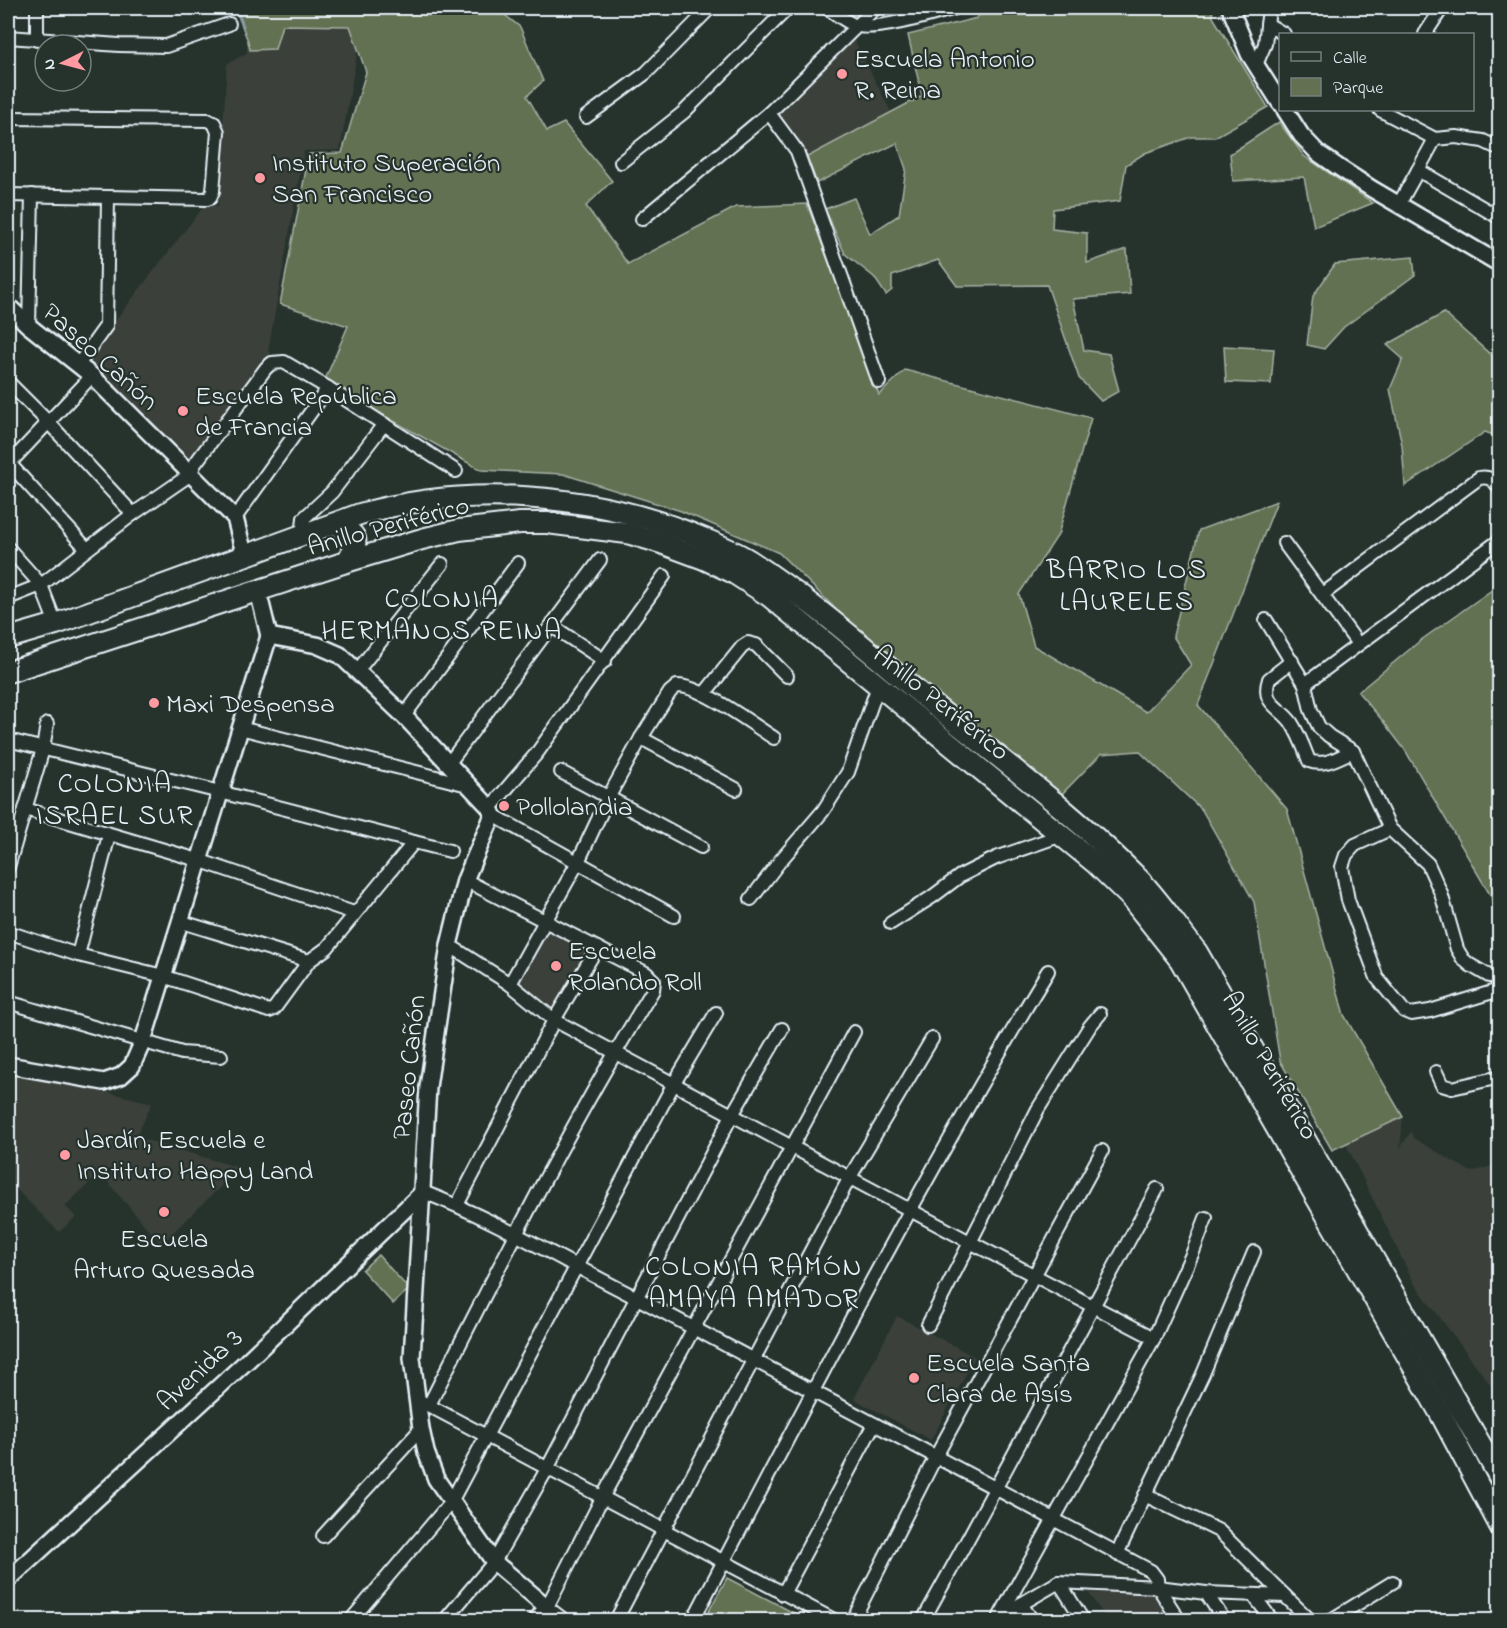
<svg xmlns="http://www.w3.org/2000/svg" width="1507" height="1628" viewBox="0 0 1507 1628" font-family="'Indie Flower',sans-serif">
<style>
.built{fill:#3b403a}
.green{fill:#637152;stroke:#a6b1a5;stroke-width:1.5}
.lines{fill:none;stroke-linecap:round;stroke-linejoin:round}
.stream{stroke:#889ea5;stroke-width:3}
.minor-casing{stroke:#e8f1f8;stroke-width:16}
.tertiary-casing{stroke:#e8f1f8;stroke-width:20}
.trunk-casing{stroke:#e8f1f8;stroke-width:24}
.minor{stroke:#26332d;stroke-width:12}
.tertiary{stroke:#26332d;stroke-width:15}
.trunk{stroke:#26332d;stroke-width:20}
.poi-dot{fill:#ff9aa2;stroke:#26332d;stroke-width:2}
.labels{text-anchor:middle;stroke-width:4.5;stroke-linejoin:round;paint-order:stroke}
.poi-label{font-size:27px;fill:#e8f1f8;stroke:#26332d;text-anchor:start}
.street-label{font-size:27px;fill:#e8f1f8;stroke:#26332d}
.neighbourhood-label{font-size:28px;letter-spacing:1.5px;fill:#e8f1f8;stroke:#26332d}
</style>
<rect width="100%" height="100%" fill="#26332d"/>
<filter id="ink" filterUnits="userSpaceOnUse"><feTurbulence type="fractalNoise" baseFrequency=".0167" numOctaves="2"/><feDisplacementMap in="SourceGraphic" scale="12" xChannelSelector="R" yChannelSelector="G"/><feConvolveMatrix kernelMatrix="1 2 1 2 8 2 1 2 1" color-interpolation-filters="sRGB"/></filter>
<g filter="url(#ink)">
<!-- built -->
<g class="built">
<polygon points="365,8 340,150 304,151 268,351 271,353 191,460 84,361 204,206 218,206 227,64 247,53 247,30"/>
<polygon points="852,36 891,112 807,157 774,114"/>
<polygon points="547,924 599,949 559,1018 513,983"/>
<polygon points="8,1068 152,1103 136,1137 240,1168 161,1244 100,1173 65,1206 76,1217 59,1232 8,1181"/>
<polygon points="1403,1117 1400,1148 1411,1132 1415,1139 1471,1172 1499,1164 1499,1396 1414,1283 1346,1144"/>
<polygon points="897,1316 975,1357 931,1440 854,1399"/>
<polygon points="1089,1593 1158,1593 1175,1620 1107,1620"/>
</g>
<!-- green -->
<g class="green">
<polygon points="235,8 496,8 520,27 543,81 527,96 547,131 564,123 612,181 586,206 628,264 736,207 807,204 879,395 905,370 1091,418 1058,535 1019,594 1034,646 1146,712 1191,665 1173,636 1199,530 1277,501 1198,705 1287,809 1344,1015 1403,1117 1332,1150 1280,1061 1254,902 1202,810 1139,751 1101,754 1057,799 857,630 779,553 681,511 563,474 481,470 324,382 348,326 280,304 309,154 342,153 366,72 350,26 282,25 275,49 250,50 248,41"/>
<polygon points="984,8 1212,8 1213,17 1268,107 1215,137 1191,137 1145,153 1126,165 1120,201 1053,209 1052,229 1087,233 1087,263 1127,249 1130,294 1073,299 1084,350 1109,354 1119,391 1101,401 1079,378 1047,285 957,286 938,260 892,276 892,290 886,295 874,277 845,254 825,209 854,198 870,234 899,215 906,169 897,143 817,183 807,157 922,96 908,35 977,18"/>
<polygon points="1279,122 1304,156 1373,203 1314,227 1304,177 1233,181 1230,154"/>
<polygon points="1413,257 1415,275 1344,327 1324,349 1307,345 1313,296 1335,264"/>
<polygon points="1444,313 1490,354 1499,349 1499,437 1485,432 1405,486 1402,445 1390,389 1403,359 1387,345"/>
<polygon points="1224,346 1274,349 1271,384 1226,382"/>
<polygon points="1499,582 1499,910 1405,750 1382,720 1358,692 1421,640 1496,587"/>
<polygon points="378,1255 409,1289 393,1304 362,1270"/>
<polygon points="727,1578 807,1620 704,1620"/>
</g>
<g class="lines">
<!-- stream -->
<polyline class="stream" points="236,8 243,26"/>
<defs>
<g id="minor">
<polyline points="37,8 37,40"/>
<path d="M 827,8 C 835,13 845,21 854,25 C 872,32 935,14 955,8"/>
<polyline points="1267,24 1284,34"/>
<polyline points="1425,34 1442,8"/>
<polyline points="8,37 119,45 166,46 229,24"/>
<polyline points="1256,65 1265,44 1269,8"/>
<polyline points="1380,110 1435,139 1456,137 1483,141 1500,149"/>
<polyline points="769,113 797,151 879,382"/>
<polyline points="586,117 646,73 710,8"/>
<polyline points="8,118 208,120 214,123 218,132 213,191 210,198 207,199 8,195"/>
<polyline points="621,162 684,112 788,8"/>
<polyline points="1418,170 1435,139"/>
<polyline points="1399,204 1418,170 1500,218"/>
<polyline points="642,219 769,113 875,8"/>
<polyline points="29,326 32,195"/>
<polyline points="78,365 106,326 108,198"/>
<polyline points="8,382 48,422 133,514"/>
<polyline points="8,462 87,549"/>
<polyline points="8,465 92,376"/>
<polyline points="235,518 328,388"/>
<polyline points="302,536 304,518 332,492 384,424"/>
<polyline points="1284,543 1358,644"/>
<polyline points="8,548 41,585 56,624"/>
<path d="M 1323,594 L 1479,478 C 1490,476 1494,480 1500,489"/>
<polyline points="8,598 41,585 133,514 191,474 194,465 266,368 272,363 284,362 328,388 456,471"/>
<polyline points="1266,620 1305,684 1311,710 1319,727 1329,736 1353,751 1390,829 1428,864 1441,893 1457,949 1463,959 1470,965 1489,976 1500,976"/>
<polyline points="552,626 605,661"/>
<path d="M 1292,661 L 1269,679 C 1261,704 1279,706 1291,722 C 1299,734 1304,748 1309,761 C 1324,767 1339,757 1353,751"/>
<polyline points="358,670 442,564"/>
<polyline points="1305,684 1500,540"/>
<polyline points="704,694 742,647 748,643 756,645 787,676"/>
<polyline points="404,716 518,563"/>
<polyline points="240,728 468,785"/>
<polyline points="641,738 736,789"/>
<polyline points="8,740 220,792 414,842"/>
<polyline points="449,763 600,560"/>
<polyline points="561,772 701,847"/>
<polyline points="490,808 537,753 664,576"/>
<polyline points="25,809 198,860 354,913"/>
<polyline points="493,815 674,916"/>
<polyline points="1390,829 1355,845 1346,855 1342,867 1348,900 1377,978 1404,1011 1411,1014 1430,1011 1499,990"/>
<polyline points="8,867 43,749 47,724"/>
<polyline points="751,899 780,861 823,811 848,772 878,686"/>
<polyline points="179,921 309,961"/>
<polyline points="891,923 932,897 960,876 996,858 1062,835"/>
<polyline points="8,932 78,955 163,976 269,1011 274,1009 309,961 327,948 414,842 450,851"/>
<polyline points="449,945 510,984 554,1020 970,1242 1154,1338"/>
<polyline points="78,955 109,835"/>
<path d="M 510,984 L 578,862 L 608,798 L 641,738 L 670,692 L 677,686 C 700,685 752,724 774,738"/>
<polyline points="8,1002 182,1053 221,1056"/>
<polyline points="1436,1072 1442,1085 1452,1088 1500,1077"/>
<path d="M 423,1192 C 497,1220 565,1262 637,1298 L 1151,1571 L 1157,1579 L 1158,1587 L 1179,1620"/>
<polyline points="457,1205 554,1020 597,948"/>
<polyline points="928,1325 1038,1109 1090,1026 1100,1014"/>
<polyline points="422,1402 834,1620"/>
<path d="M 429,1405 C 500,1265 570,1124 653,990 L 654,981 L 646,973 L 465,880"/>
<polyline points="1145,1495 1219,1531 1285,1596"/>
<polyline points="323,1536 421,1429"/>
<polyline points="1117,1554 1203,1374 1254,1252"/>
<polyline points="1059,1582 1083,1620"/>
<polyline points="1206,1593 1224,1620"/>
<polyline points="783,1594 874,1424"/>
<polyline points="1254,1596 1272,1620"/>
<polyline points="1021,1604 1032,1620"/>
<polyline points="1002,1615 1059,1582 1158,1587 1206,1593 1285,1596 1310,1620"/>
<polyline points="1000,1616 1154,1338 1193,1252 1206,1218"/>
<polyline points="351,1620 451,1502 673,1085 716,1013"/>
<polyline points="445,1620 494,1562 547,1469 732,1115 782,1029"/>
<polyline points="564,1620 547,1607 602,1498 854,1032"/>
<polyline points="616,1620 850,1177 932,1039"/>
<path d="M 693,1620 C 807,1402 920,1182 1048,971"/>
<polyline points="853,1620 935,1458 1102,1151"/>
<path d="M 923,1620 C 1003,1478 1078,1332 1157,1189"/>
<polyline points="1331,1620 1393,1582"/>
</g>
<g id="tertiary">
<polyline points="1230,8 1249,54 1280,103"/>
<polyline points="1285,110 1301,135 1318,153 1338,167 1372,189 1500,264"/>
<polyline points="8,306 29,326 92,376 235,518 245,557"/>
<polyline points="258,591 269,636"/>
<polyline points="269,636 317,645 340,655 404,716 490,808 493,815 465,880 449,945 428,1087 412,1358 421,1429 426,1452 436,1479 494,1562 547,1607 537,1620"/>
<polyline points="8,1065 104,1082 121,1076 132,1066 143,1041 269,636"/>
<polyline points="8,1580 247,1361 423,1192"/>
</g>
<g id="trunk">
<path d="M 334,524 C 359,534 361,540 346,562"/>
<path d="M 8,638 L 56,624 L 360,514 C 467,484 586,493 690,533 C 710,541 731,549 749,560 C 820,606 884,665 950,718 C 1013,769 1080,819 1137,877 C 1159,899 1177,927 1197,952 L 1500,1478"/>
<polyline points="8,672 346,562 422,539 459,530 520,523 547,523 627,533 661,543 704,559 732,572 769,596 1095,863 1130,897 1180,960 1440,1413 1500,1526"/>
</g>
</defs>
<!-- minor casing -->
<use href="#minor" class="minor-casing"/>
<!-- tertiary casing -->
<use href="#tertiary" class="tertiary-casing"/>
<!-- trunk casing -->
<use href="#trunk" class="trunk-casing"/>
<!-- minor -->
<use href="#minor" class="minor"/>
<!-- tertiary -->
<use href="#tertiary" class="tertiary"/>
<!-- trunk -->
<use href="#trunk" class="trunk"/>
</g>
</g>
<!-- markers -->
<g class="poi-dot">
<circle cx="842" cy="74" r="6"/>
<circle cx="260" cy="178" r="6"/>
<circle cx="183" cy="411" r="6"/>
<circle cx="154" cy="703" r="6"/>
<circle cx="504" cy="806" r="6"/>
<circle cx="556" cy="966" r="6"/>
<circle cx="65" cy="1155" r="6"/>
<circle cx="164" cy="1212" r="6"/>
<circle cx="914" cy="1378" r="6"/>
</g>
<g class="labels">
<!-- poi labels -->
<g class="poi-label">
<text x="854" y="67">Escuela Antonio<tspan x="854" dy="31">R. Reina</tspan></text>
<text x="272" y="171">Instituto Superación<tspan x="272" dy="31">San Francisco</tspan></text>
<text x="195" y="404">Escuela República<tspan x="195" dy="31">de Francia</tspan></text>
<text x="166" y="712">Maxi Despensa</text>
<text x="516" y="815">Pollolandia</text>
<text x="568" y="959">Escuela<tspan x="568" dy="31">Rolando Roll</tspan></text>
<text x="77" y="1148">Jardín, Escuela e<tspan x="77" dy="31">Instituto Happy Land</tspan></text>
<text x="164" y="1247" text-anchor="middle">Escuela<tspan x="164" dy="31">Arturo Quesada</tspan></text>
<text x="926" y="1371">Escuela Santa<tspan x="926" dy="31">Clara de Asís</tspan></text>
</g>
<!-- street labels -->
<g class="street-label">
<text transform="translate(101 356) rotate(42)" y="9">Paseo Cañón</text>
<text transform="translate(388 525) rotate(-15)" y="9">Anillo Periférico</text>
<text transform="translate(942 702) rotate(39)" y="9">Anillo Periférico</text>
<text transform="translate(1271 1065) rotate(60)" y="9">Anillo Periférico</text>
<text transform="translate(408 1067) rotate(-84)" y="9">Paseo Cañón</text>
<text transform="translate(199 1369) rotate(-43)" y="9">Avenida 3</text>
</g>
<!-- neighbourhood labels -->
<g class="neighbourhood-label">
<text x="1127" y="578">BARRIO LOS<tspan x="1127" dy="32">LAURELES</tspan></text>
<text x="442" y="607">COLONIA<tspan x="442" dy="32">HERMANOS REINA</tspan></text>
<text x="115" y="792">COLONIA<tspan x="115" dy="32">ISRAEL SUR</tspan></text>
<text x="754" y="1275">COLONIA RAMÓN<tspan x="754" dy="32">AMAYA AMADOR</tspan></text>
</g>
</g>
<!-- margin -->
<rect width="1507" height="1628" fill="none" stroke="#26332d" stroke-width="30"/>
<rect x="15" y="15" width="1477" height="1598" fill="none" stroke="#e8f1f8" stroke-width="2" filter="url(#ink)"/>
<!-- legend -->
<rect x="1279" y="33" width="195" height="78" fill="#26332d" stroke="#747f7e" stroke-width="1.5"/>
<rect x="1291" y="52" width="30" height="9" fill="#26332d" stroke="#747f7e" stroke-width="1.5"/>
<text x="1333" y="63" font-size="18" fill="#e8f1f8">Calle</text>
<rect x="1291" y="78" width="30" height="18" fill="#637152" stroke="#747f7e" stroke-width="1.5"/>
<text x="1333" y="93" font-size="18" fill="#e8f1f8">Parque</text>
<!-- north arrow -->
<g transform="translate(63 63) rotate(264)"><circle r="28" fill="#26332d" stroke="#747f7e" stroke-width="1.5"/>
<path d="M0-4.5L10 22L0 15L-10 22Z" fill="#ff9aa2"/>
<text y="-9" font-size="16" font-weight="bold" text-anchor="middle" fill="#e8f1f8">N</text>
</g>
</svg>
